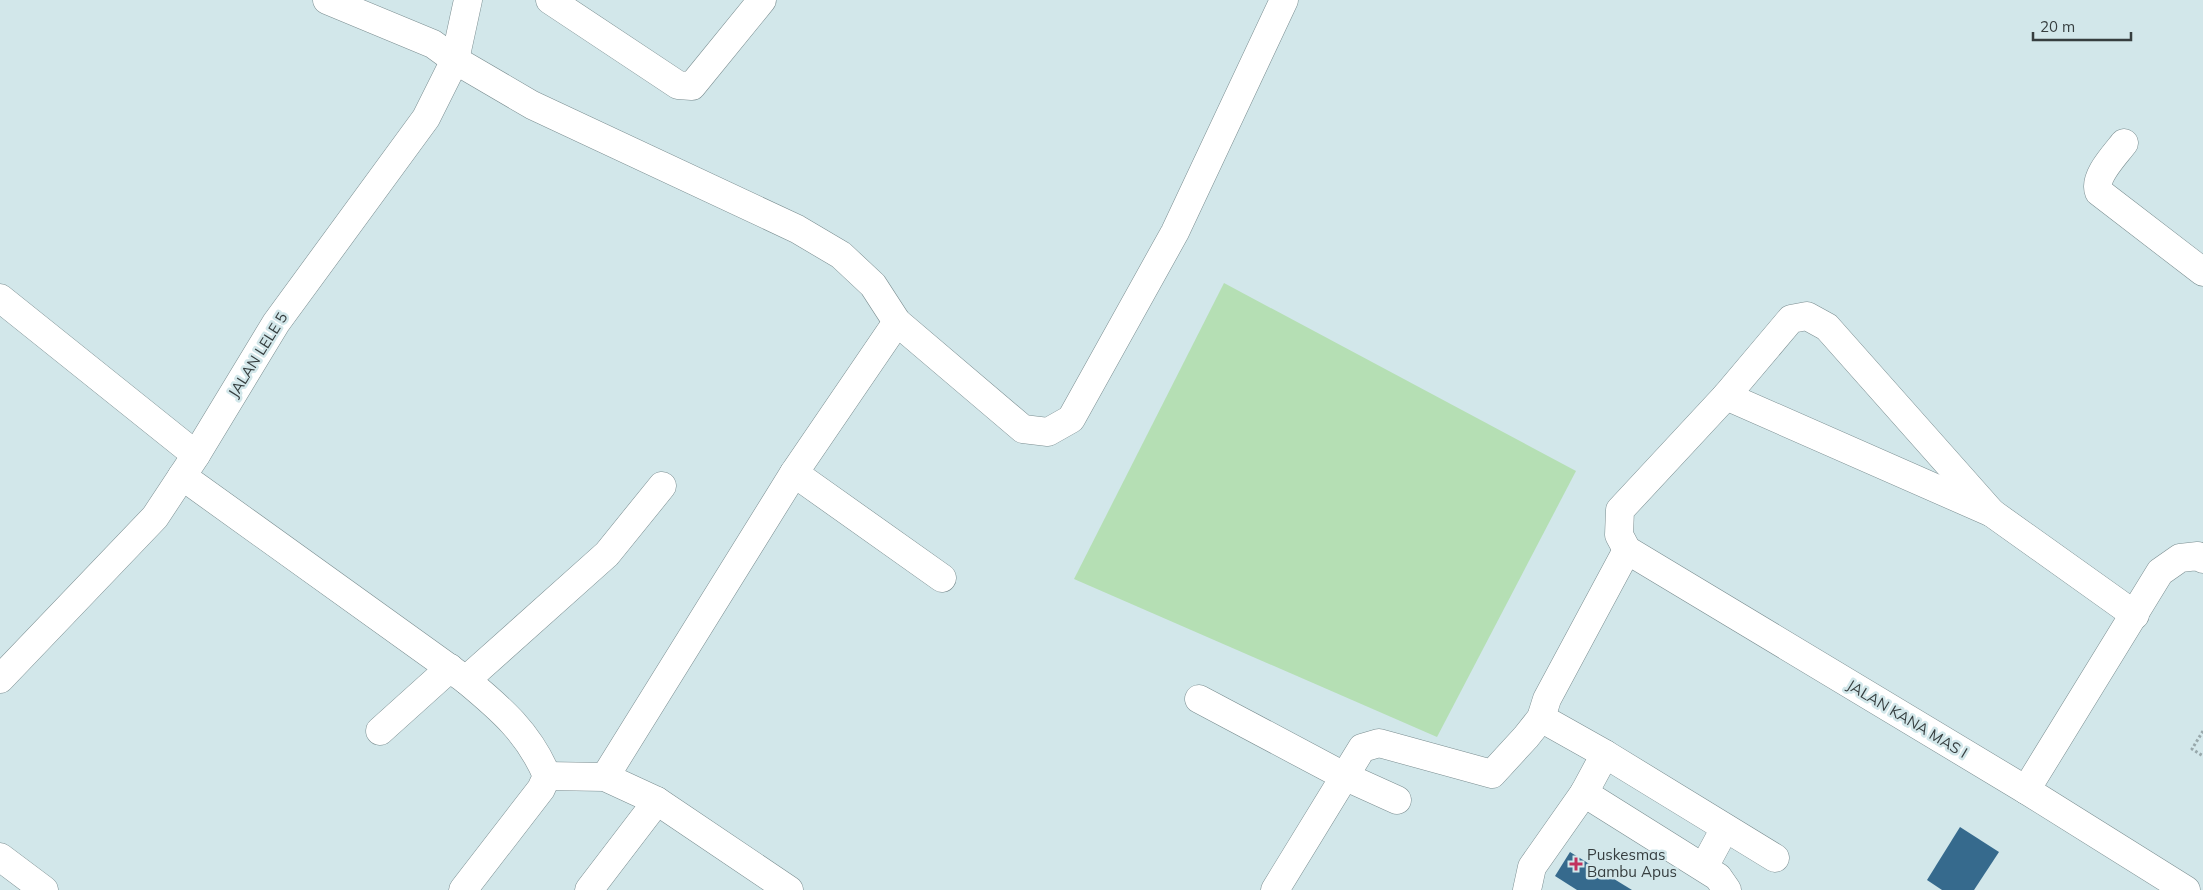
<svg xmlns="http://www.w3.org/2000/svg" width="2203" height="890" viewBox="0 0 2203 890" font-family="Mulish,sans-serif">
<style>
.green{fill:#b5dfb4}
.building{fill:#366a8d}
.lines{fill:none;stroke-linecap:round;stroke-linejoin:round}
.street-casing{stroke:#7a8d90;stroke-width:29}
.path{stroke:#98a8ab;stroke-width:3;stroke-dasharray:2.5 2.5;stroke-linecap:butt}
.street{stroke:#fff;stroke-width:28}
.poi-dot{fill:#c1325e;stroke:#d2e7ea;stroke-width:2}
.labels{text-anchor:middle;stroke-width:5;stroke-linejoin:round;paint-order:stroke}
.street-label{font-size:15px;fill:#363e3f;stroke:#d2e7ea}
.poi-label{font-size:15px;fill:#363e3f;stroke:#d2e7ea;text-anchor:start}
</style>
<rect width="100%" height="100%" fill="#d2e7ea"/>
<!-- green -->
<polygon class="green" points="1224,283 1576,471 1437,737 1074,579"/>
<!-- building -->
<g class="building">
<polygon points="1960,827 1999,852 1974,890 1942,890 1927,880"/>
<polygon points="1570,852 1632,890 1577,890 1555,876"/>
</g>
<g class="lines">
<defs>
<g id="street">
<polyline points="327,0 433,44 455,60 532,105 797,229 841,255 873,285 897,322 1023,429 1048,432 1071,419 1175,232 1284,0"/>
<polyline points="550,0 678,85 692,86 762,0"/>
<path d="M 2124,143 C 2115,155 2093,177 2099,192 L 2203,272"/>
<polyline points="0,298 196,455"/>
<polyline points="897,322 794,473 942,578"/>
<polyline points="1726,396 1992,513 2135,615"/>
<path d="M 182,476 L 466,680 C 501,709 529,733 547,776 L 541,789 L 463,890"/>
<polyline points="1992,513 1827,327 1807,316 1791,319 1726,396 1620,510 1619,535 1627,550 2026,790 2186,890"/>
<polyline points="0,679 155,517 196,455 276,323 426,118 455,60 468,0"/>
<polyline points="466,680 607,554 662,486"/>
<polyline points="1199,699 1344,776 1397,800"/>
<polyline points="1541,718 1605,754 1775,858"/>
<polyline points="380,731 450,668"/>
<polyline points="547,776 605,777 657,801 789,890"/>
<polyline points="605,777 794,473"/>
<polyline points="2026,790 2160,572 2180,558 2198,556 2203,559"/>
<polyline points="1584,793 1718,877 1727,890"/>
<polyline points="0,857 44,890"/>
<polyline points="1704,867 1725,828"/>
<polyline points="589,890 657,801"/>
<polyline points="1275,890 1362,748 1379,743 1492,774 1526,737 1541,718 1547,699 1627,550"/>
<polyline points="1527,890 1532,867 1584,793 1605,754"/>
</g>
</defs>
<!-- street casing -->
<use href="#street" class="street-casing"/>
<!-- path -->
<polyline class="path" points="2203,731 2192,749 2203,756"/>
<!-- street -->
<use href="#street" class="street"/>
</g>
<!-- markers -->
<path class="poi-dot" d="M1573.5 856.5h5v5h5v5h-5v5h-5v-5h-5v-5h5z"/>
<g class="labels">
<!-- street labels -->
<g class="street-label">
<text transform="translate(258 355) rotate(-58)" y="5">JALAN LELE 5</text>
<text transform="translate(1907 719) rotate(31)" y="5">JALAN KANA MAS I</text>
</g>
<!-- poi labels -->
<g class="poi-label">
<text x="1587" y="860">Puskesmas<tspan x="1587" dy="17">Bambu Apus</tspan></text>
</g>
</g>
<!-- scale -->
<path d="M2033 32v8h98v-8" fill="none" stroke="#363e3f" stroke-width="2.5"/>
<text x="2040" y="32" font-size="15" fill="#363e3f" stroke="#d2e7ea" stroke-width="4" paint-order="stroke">20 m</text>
</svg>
